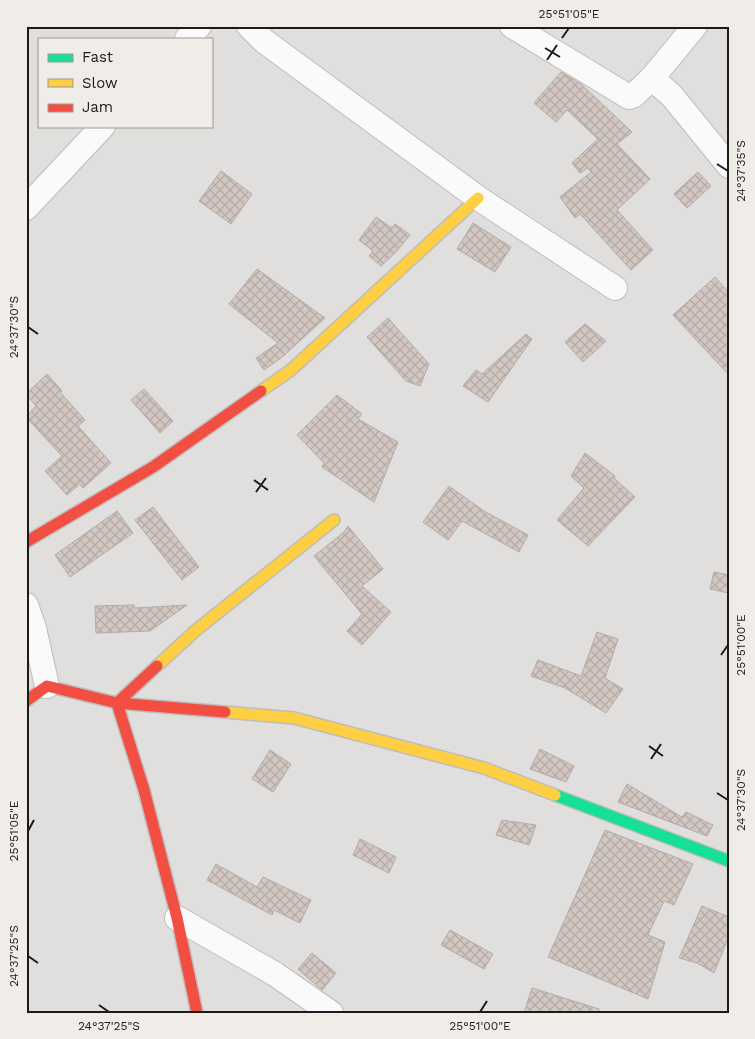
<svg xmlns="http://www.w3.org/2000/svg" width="755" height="1039" viewBox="0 0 755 1039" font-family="'Work Sans',sans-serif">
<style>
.building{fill:url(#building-cross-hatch);stroke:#aeadac}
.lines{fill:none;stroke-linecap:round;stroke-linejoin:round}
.street-casing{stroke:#bebdbb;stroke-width:26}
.fast-casing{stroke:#bebdbb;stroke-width:14}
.slow-casing{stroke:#bebdbb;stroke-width:14}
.jam-casing{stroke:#bebdbb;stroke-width:14}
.street{stroke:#fafafa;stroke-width:24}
.fast{stroke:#16e098;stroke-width:11}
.slow{stroke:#ffcf43;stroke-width:11}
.jam{stroke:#f24e42;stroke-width:11}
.ticks{fill:none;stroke:#1b1b19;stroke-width:2}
.neatline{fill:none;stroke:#1b1b19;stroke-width:2}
.ticks-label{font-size:12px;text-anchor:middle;fill:#1b1b19}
</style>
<defs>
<pattern id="building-cross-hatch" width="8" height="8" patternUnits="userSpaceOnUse" patternTransform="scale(1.25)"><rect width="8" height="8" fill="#d3c7c1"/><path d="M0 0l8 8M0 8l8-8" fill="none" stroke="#b5aaa5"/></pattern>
</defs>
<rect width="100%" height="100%" fill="#e1dfdd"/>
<!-- building -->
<g class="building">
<polygon points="561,72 581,84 632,132 617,144 650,179 617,210 653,250 631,270 580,214 575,218 560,197 591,172 588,168 580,173 572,163 598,139 567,110 556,122 534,103"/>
<polygon points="221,171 252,194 231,224 199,201"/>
<polygon points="698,172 711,186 687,208 674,194"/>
<polygon points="376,217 392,228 395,224 410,235 395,253 381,266 369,256 373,251 359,240"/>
<polygon points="473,223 511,247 495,272 457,249"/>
<polygon points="257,269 325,318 281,358 264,370 256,358 278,343 229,304"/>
<polygon points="715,277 729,293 729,375 673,315"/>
<polygon points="388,318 429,364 420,386 406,381 367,337"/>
<polygon points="585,324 606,341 583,362 565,342"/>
<polygon points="526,334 532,339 488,402 463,386 476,370 482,374"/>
<polygon points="47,374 62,391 60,392 85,420 78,426 111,463 83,488 80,484 67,495 45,471 62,456 26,417 36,406 26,394"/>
<polygon points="144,389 173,421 160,433 131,400"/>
<polygon points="337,395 362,414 358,419 398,442 374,502 322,467 324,463 297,435"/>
<polygon points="585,453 615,476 614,478 635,497 588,546 557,520 584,488 571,476"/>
<polygon points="449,486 484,511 528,535 519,552 462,521 448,540 423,522"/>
<polygon points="153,507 199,567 182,580 135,520"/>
<polygon points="117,511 133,533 70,577 55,555"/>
<polygon points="348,526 383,569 362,586 391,612 362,645 347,631 362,614 314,556 344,532"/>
<polygon points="714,572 729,575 729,593 710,589"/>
<polygon points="134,605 134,608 187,605 150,631 96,633 95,606"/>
<polygon points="597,632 618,639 605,678 623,689 606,713 565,688 531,676 538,660 581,676"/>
<polygon points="540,749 574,766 566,782 530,769"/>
<polygon points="270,750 291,764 273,792 252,779"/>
<polygon points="627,784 682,817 686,812 713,825 707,836 618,802"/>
<polygon points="502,820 536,825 529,845 496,835"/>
<polygon points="605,830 693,864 674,905 664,901 648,935 665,942 648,999 548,957"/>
<polygon points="360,839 396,857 389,873 353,855"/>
<polygon points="216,864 257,887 263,877 311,900 300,923 274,910 272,915 207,880"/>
<polygon points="702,906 729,917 729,936 714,973 697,963 679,958"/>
<polygon points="450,930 493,954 484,969 441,945"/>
<polygon points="312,953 336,973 322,990 298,969"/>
<polygon points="532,988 599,1009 599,1013 524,1013"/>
</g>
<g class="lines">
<defs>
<g id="street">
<polyline points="249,26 264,41 478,198 615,288"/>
<polyline points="512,26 629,97 634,95 652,78"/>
<polyline points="695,26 652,78 672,96 729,166"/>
<polyline points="187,39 199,26"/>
<polyline points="26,208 103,126"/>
<polyline points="26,605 34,628 47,686"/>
<polyline points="177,918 275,974 331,1013"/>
</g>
<polyline id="fast" points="555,795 729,861"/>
<g id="slow">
<polyline points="261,391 291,370 478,198"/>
<polyline points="157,666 195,631 334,520"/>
<polyline points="225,712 294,718 484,768 555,795"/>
</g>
<g id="jam">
<polyline points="26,542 153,467 261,391"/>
<polyline points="157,666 117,703 144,790 177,918 197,1013"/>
<polyline points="26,701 47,686 117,703 225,712"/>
</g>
</defs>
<!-- street casing -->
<use href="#street" class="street-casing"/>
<!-- fast casing -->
<use href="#fast" class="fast-casing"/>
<!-- slow casing -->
<use href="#slow" class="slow-casing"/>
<!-- jam casing -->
<use href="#jam" class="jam-casing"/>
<!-- street -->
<use href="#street" class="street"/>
<!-- fast -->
<use href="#fast" class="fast"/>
<!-- slow -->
<use href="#slow" class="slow"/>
<!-- jam -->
<use href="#jam" class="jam"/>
</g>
<!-- ticks -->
<path class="ticks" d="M 562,38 L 569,28M 545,48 L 560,57M 547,60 L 557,45M 717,164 L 728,171M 28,327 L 38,334M 254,480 L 268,490M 256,492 L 266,478M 721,655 L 728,645M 649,746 L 663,756M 651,759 L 661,744M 717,793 L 728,800M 28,831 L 34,820M 28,956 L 38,963M 99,1005 L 109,1012M 480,1012 L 487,1001"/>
<!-- border -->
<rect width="755" height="1039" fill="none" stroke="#f0ede9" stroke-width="55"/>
<!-- legend -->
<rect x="38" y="38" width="175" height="90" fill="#f0ede9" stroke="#9b9996"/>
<rect x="48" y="54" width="25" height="8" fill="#16e098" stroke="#9b9996"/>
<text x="82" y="62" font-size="15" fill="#1b1b19">Fast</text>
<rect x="48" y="79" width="25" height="8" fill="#ffcf43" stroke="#9b9996"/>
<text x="82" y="88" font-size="15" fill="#1b1b19">Slow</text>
<rect x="48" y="104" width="25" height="8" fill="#f24e42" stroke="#9b9996"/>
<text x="82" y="112" font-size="15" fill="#1b1b19">Jam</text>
<rect x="28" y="28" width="700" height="984" class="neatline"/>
<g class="ticks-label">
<text x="569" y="18">25°51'05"E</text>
<text transform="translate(741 171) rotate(-90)" y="4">24°37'35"S</text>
<text transform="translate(14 327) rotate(-90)" y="4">24°37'30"S</text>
<text transform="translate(741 645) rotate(-90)" y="4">25°51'00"E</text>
<text transform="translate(741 800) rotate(-90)" y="4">24°37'30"S</text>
<text transform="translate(14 831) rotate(-90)" y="4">25°51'05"E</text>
<text transform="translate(14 956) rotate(-90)" y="4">24°37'25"S</text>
<text x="109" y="1030">24°37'25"S</text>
<text x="480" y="1030">25°51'00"E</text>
</g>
</svg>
